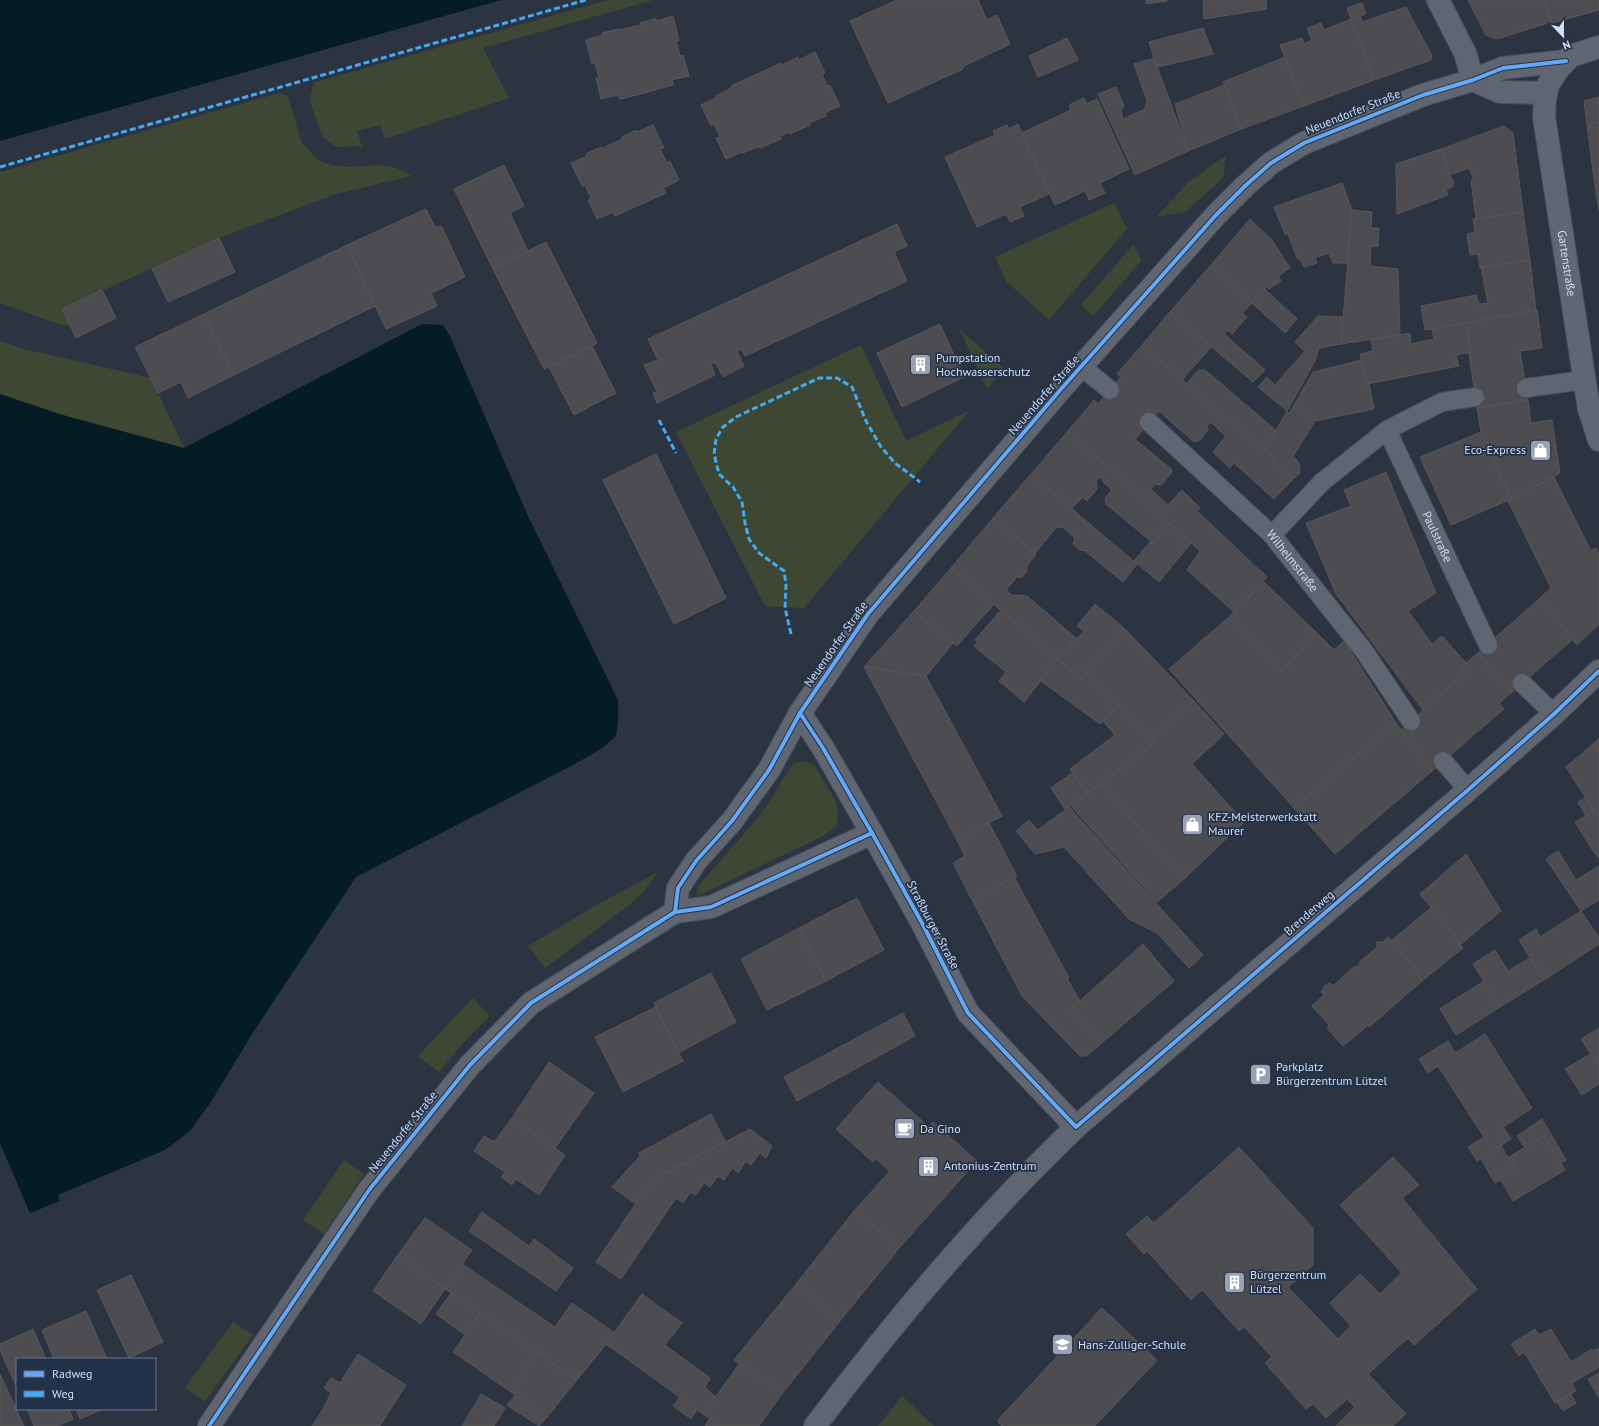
<svg xmlns="http://www.w3.org/2000/svg" width="1599" height="1426" viewBox="0 0 1599 1426" font-family="'PT Sans',sans-serif">
<style>
.green{fill:#3d4733}
.water{fill:#041c24}
.building{fill:#4d4c50;stroke:#595659}
.lines{fill:none;stroke-linecap:round;stroke-linejoin:round}
.lane-casing{stroke:#484f5b;stroke-width:20}
.street-casing{stroke:#484f5b;stroke-width:24}
.secondary-casing{stroke:#484f5b;stroke-width:24}
.lane{stroke:#5f6571;stroke-width:18}
.street{stroke:#5f6571;stroke-width:22}
.secondary{stroke:#606672;stroke-width:22}
.quiet{stroke:#42abf6;stroke-width:3;stroke-dasharray:6 3;stroke-linecap:butt}
.cycleway-casing{stroke:#23324b;stroke-width:6}
.cycleway{stroke:#66a8f1;stroke-width:4}
.labels{text-anchor:middle;stroke-width:3.5;stroke-linejoin:round;paint-order:stroke}
.street-label{font-size:12px;fill:#d4deee;stroke:#23324b}
.poi-label{font-size:12px;fill:#d4deee;stroke:#23324b;text-anchor:start}
</style>
<rect width="100%" height="100%" fill="#2c3442"/>
<!-- green -->
<g class="green">
<polygon points="608,0 653,0 483,48 509,98 385,139 380,125 357,131 362,146 336,147 323,137 315,117 310,99 311,91 315,82"/>
<polygon points="279,93 288,96 302,143 318,160 332,165 351,167 378,165 396,168 412,176 336,194 219,238 62,309 70,326 61,325 0,303 0,172"/>
<polygon points="1226,155 1223,178 1185,212 1156,217 1189,182"/>
<polygon points="1114,203 1127,229 1049,320 1006,281 995,257"/>
<polygon points="1134,244 1141,261 1093,316 1081,305"/>
<polygon points="960,330 1004,368 987,389"/>
<polygon points="0,341 24,349 151,378 184,448 59,414 0,394"/>
<polygon points="861,345 906,441 970,410 804,608 765,606 676,432"/>
<polygon points="803,761 814,765 836,801 838,815 836,827 823,836 698,896 696,892 700,884 752,825 769,802 790,768 795,763"/>
<polygon points="658,872 643,892 630,904 545,968 528,946 595,906"/>
<polygon points="473,998 490,1016 463,1043 439,1072 418,1056"/>
<polygon points="344,1160 364,1174 324,1234 303,1220"/>
<polygon points="233,1322 253,1335 205,1401 185,1388"/>
<polygon points="902,1396 934,1426 878,1426"/>
</g>
<!-- water -->
<g class="water">
<polygon points="0,0 501,0 0,141"/>
<polygon points="422,324 443,325 450,336 528,516 618,700 618,721 616,736 601,749 573,765 356,877 252,1034 211,1102 190,1131 165,1150 58,1195 60,1201 30,1213 0,1143 0,394 59,414 184,448"/>
</g>
<!-- building -->
<g class="building">
<polygon points="897,0 978,0 987,20 997,15 1010,44 962,67 963,69 888,103 850,21"/>
<polygon points="1146,0 1167,0 1167,1 1146,4"/>
<polygon points="1203,0 1266,0 1267,9 1204,19"/>
<polygon points="1468,0 1545,0 1551,22 1497,39 1486,35"/>
<polygon points="1545,0 1599,0 1599,10 1552,23"/>
<polygon points="1362,3 1366,14 1351,19 1347,8"/>
<polygon points="1406,7 1432,56 1431,60 1374,80 1351,19 1360,16 1362,22"/>
<polygon points="673,16 679,41 676,41 680,56 683,55 689,76 672,80 673,85 637,95 620,99 618,95 601,99 596,78 599,78 595,63 592,64 586,40 603,35 602,33 618,29 618,30 641,25 640,23 656,18 656,21"/>
<polygon points="1351,19 1374,80 1304,106 1280,45 1302,38 1304,44 1312,40 1307,28 1321,23 1324,30"/>
<polygon points="1203,28 1213,54 1157,67 1149,42"/>
<polygon points="1067,38 1078,60 1038,77 1029,56"/>
<polygon points="815,52 825,73 822,74 827,86 830,85 840,106 825,113 826,116 809,123 810,125 790,134 789,132 780,136 781,139 760,148 759,146 743,153 742,152 726,159 716,138 720,137 714,124 711,126 701,105 717,97 716,96 732,88 731,86 781,63 782,65 798,57 799,60"/>
<polygon points="1285,57 1304,106 1241,129 1223,82"/>
<polygon points="1154,58 1188,151 1135,175 1098,94 1116,87 1124,106 1121,111 1123,119 1145,109 1147,101 1134,64"/>
<polygon points="1225,85 1241,129 1188,151 1175,104"/>
<polygon points="1599,97 1599,122 1587,125 1584,101"/>
<polygon points="1084,98 1086,104 1097,99 1129,169 1100,183 1105,193 1089,200 1085,191 1055,205 1022,133 1071,110 1069,105"/>
<polygon points="1599,122 1599,186 1595,186 1587,125"/>
<polygon points="1018,124 1049,194 1020,207 1024,216 1010,222 1006,214 977,227 945,157 995,135 993,131 1007,125 1009,129"/>
<polygon points="653,125 664,148 660,149 667,163 670,161 679,180 663,188 666,193 615,216 613,212 597,219 588,200 591,198 585,185 582,186 571,163 587,156 586,154 601,147 601,149 622,139 622,137 636,130 637,132"/>
<polygon points="1504,126 1513,133 1523,212 1476,219 1471,180 1474,179 1469,168 1449,175 1441,149"/>
<polygon points="1441,149 1449,175 1454,181 1452,187 1446,190 1448,195 1397,214 1396,164"/>
<polygon points="504,165 524,206 510,213 528,251 493,269 454,189"/>
<polygon points="1342,183 1352,210 1348,263 1333,263 1329,253 1315,258 1317,263 1304,267 1301,261 1297,258 1288,234 1285,234 1274,207"/>
<polygon points="1595,186 1599,186 1599,210"/>
<polygon points="426,209 435,227 442,227 465,277 431,293 437,306 386,329 347,245"/>
<polygon points="1352,210 1372,212 1371,228 1379,228 1378,246 1371,246 1370,266 1398,269 1400,335 1341,344"/>
<polygon points="1523,212 1530,260 1480,268 1478,254 1470,255 1467,234 1475,232 1473,219"/>
<polygon points="1250,219 1272,240 1290,268 1278,276 1281,281 1269,289 1267,286 1252,303 1210,266"/>
<polygon points="897,224 907,246 894,252 907,281 745,356 742,349 737,351 744,366 723,377 715,362 711,364 715,375 657,403 653,393 657,392 644,365 658,360 648,339"/>
<polygon points="219,238 235,272 168,302 152,269"/>
<polygon points="546,242 597,343 544,369 493,269"/>
<polygon points="347,245 375,306 234,375 204,314"/>
<polygon points="1530,260 1536,311 1425,330 1421,306 1476,295 1479,304 1488,303 1481,267"/>
<polygon points="1210,266 1252,303 1242,313 1247,317 1232,334 1228,330 1224,334 1265,370 1253,382 1170,312"/>
<polygon points="1264,288 1297,319 1285,333 1252,303"/>
<polygon points="102,290 116,318 76,338 62,309"/>
<polygon points="1537,310 1542,348 1520,351 1528,400 1477,408 1469,353 1471,352 1466,323"/>
<polygon points="1170,312 1211,347 1182,380 1142,345"/>
<polygon points="204,314 234,375 188,398 181,382 158,393 135,347"/>
<polygon points="1318,316 1343,317 1341,344 1319,348 1315,361 1295,342"/>
<polygon points="1466,323 1471,352 1456,355 1459,366 1367,384 1360,354 1373,351 1371,340 1410,333 1411,344 1434,339 1432,329"/>
<polygon points="940,324 964,377 902,407 877,353"/>
<polygon points="1142,345 1227,418 1218,429 1211,422 1207,426 1208,430 1200,440 1194,442 1159,411 1149,422 1135,439 1171,469 1172,472 1161,485 1155,484 1151,489 1158,496 1149,505 1068,431 1094,400 1098,404 1121,377 1117,374"/>
<polygon points="592,346 616,393 574,415 549,367"/>
<polygon points="1305,351 1315,361 1287,411 1258,387 1267,377 1275,385"/>
<polygon points="1361,360 1367,384 1369,384 1374,409 1315,421 1293,407 1313,372"/>
<polygon points="1199,370 1205,370 1277,431 1265,451 1186,384"/>
<polygon points="1528,400 1531,423 1552,420 1560,473 1511,499 1481,432 1477,408"/>
<polygon points="1293,407 1315,421 1293,456 1299,463 1300,473 1293,479 1272,460 1274,458 1265,451 1287,411 1289,413"/>
<polygon points="1227,418 1274,458 1272,460 1293,479 1274,499 1234,463 1230,468 1213,452 1226,436 1218,429"/>
<polygon points="1068,431 1170,524 1153,543 1106,504 1105,498 1112,490 1103,482 1100,477 1096,481 1097,489 1087,501 1083,497 1072,508 1031,474"/>
<polygon points="1481,432 1511,499 1451,525 1420,457"/>
<polygon points="656,454 726,598 674,624 603,480"/>
<polygon points="1386,472 1436,593 1408,611 1432,644 1442,636 1466,663 1460,668 1465,673 1423,710 1336,594 1306,523 1351,506 1344,490"/>
<polygon points="1031,474 1137,564 1123,582 1084,550 1081,551 1073,544 1075,538 1063,527 1056,528 1035,553 993,518"/>
<polygon points="1554,477 1591,551 1596,548 1599,554 1599,624 1577,645 1539,599 1551,588 1508,501"/>
<polygon points="1182,490 1200,508 1197,511 1267,577 1234,612 1187,570 1200,551 1149,505 1158,496 1168,505"/>
<polygon points="993,518 1036,554 1027,566 1027,571 1022,577 1017,577 1006,590 1011,595 1027,596 1076,638 1058,659 951,568"/>
<polygon points="1170,524 1191,543 1159,582 1134,561 1150,542 1153,543"/>
<polygon points="951,568 994,604 957,646 914,611"/>
<polygon points="1264,582 1317,633 1282,671 1228,618"/>
<polygon points="1539,599 1573,639 1511,693 1478,653"/>
<polygon points="1095,604 1124,628 1081,679 1058,659 1084,631 1077,626"/>
<polygon points="1001,610 1058,659 1024,702 999,681 1006,672 974,646 978,642 975,640"/>
<polygon points="914,611 953,643 926,676 864,667"/>
<polygon points="1228,618 1282,671 1317,633 1334,650 1344,641 1396,723 1294,808 1169,669"/>
<polygon points="1124,628 1194,701 1154,739 1087,672"/>
<polygon points="1478,653 1511,693 1499,703 1504,709 1432,771 1401,730 1465,673 1460,668"/>
<polygon points="1058,659 1081,679 1087,672 1119,704 1100,724 1041,681"/>
<polygon points="864,667 926,676 1002,816 957,840"/>
<polygon points="1194,701 1224,734 1192,764 1244,822 1185,878 1100,784 1148,748 1154,739"/>
<polygon points="1119,704 1154,739 1148,748 1087,793 1070,769 1115,735 1103,721"/>
<polygon points="1396,723 1432,771 1335,854 1294,808"/>
<polygon points="1599,738 1599,754 1593,744"/>
<polygon points="1593,744 1599,754 1599,818 1566,767"/>
<polygon points="1072,773 1087,793 1065,809 1051,788"/>
<polygon points="1100,784 1185,878 1157,902 1071,806"/>
<polygon points="1586,798 1594,811 1586,816 1578,802"/>
<polygon points="1069,807 1203,955 1189,968 1157,933 1129,919 1064,847 1035,854 1016,831 1029,820 1038,830"/>
<polygon points="1594,811 1599,818 1599,858 1596,854 1595,854 1575,822"/>
<polygon points="989,823 1017,876 972,900 953,863 965,856 957,840"/>
<polygon points="1558,851 1576,880 1599,866 1599,900 1581,911 1546,859"/>
<polygon points="1466,854 1501,911 1461,944 1420,894"/>
<polygon points="1014,877 1069,978 1067,979 1080,1001 1071,1009 1103,1042 1086,1056 1080,1056 1022,996 972,900"/>
<polygon points="857,898 884,950 826,981 799,928"/>
<polygon points="1432,907 1463,948 1422,981 1414,967 1391,941"/>
<polygon points="1581,911 1599,938 1599,944 1544,980 1519,940 1536,929 1540,937"/>
<polygon points="799,928 826,981 767,1010 741,959"/>
<polygon points="1388,937 1414,967 1422,981 1369,1027 1368,1025 1343,1046 1327,1028 1329,1025 1312,1006 1324,995 1321,991 1324,988 1323,987 1330,983 1333,986 1355,966 1359,967 1360,962 1377,947 1377,942 1383,942"/>
<polygon points="1143,944 1174,981 1103,1042 1071,1009"/>
<polygon points="1495,950 1508,971 1530,958 1544,980 1500,1007 1473,964"/>
<polygon points="711,973 736,1022 678,1053 654,1003"/>
<polygon points="1484,981 1500,1007 1456,1035 1440,1009"/>
<polygon points="655,1007 683,1061 623,1092 595,1037"/>
<polygon points="903,1013 915,1036 797,1101 784,1077"/>
<polygon points="1599,1028 1599,1067 1581,1039"/>
<polygon points="1485,1034 1532,1108 1503,1127 1511,1139 1477,1161 1468,1147 1484,1137 1438,1066 1428,1073 1419,1059 1448,1041 1455,1053"/>
<polygon points="1591,1054 1599,1067 1599,1084 1582,1095 1565,1069"/>
<polygon points="549,1062 594,1093 555,1148 512,1118"/>
<polygon points="878,1082 929,1127 933,1122 977,1161 900,1247 854,1211 890,1171 876,1159 873,1162 836,1129"/>
<polygon points="711,1114 725,1141 651,1181 636,1204 612,1187 640,1156 639,1153"/>
<polygon points="512,1118 565,1155 539,1195 516,1179 512,1185 501,1177 505,1172 474,1151 484,1136 494,1142"/>
<polygon points="1542,1119 1566,1160 1560,1163 1544,1136 1525,1148 1517,1136"/>
<polygon points="750,1129 772,1146 766,1158 760,1153 751,1165 746,1161 738,1173 732,1168 724,1180 718,1176 710,1187 704,1183 696,1195 690,1192 683,1203 676,1198 621,1279 596,1262 651,1181"/>
<polygon points="1544,1136 1565,1170 1513,1201 1500,1178 1516,1168 1509,1157"/>
<polygon points="1501,1145 1508,1158 1509,1157 1516,1168 1500,1178 1501,1180 1495,1183 1481,1159"/>
<polygon points="1239,1147 1313,1228 1313,1265 1288,1287 1338,1339 1351,1326 1330,1303 1360,1274 1380,1294 1402,1273 1340,1205 1393,1157 1419,1185 1402,1198 1477,1289 1414,1345 1408,1338 1368,1374 1406,1414 1393,1426 1336,1426 1355,1407 1347,1399 1326,1418 1313,1404 1306,1409 1265,1363 1272,1357 1244,1327 1239,1331 1202,1290 1191,1300 1147,1251 1144,1254 1126,1234 1147,1216 1154,1223"/>
<polygon points="854,1211 900,1247 840,1321 796,1284"/>
<polygon points="482,1212 529,1246 534,1239 573,1268 556,1291 469,1231"/>
<polygon points="425,1218 472,1250 445,1289 397,1256"/>
<polygon points="397,1256 445,1289 421,1324 373,1291"/>
<polygon points="462,1264 555,1327 572,1303 615,1333 577,1380 445,1289"/>
<polygon points="131,1275 163,1342 129,1358 97,1290"/>
<polygon points="796,1284 840,1321 782,1394 734,1360"/>
<polygon points="451,1293 480,1313 465,1335 436,1314"/>
<polygon points="642,1294 682,1323 665,1345 710,1378 705,1388 716,1397 703,1414 606,1344"/>
<polygon points="1102,1308 1157,1360 1095,1426 1002,1426 997,1421"/>
<polygon points="86,1311 107,1359 54,1359 42,1330"/>
<polygon points="480,1313 538,1353 511,1392 453,1352"/>
<polygon points="33,1329 46,1359 17,1359 17,1388 0,1350 0,1344"/>
<polygon points="1535,1329 1539,1335 1551,1329 1571,1362 1592,1349 1593,1351 1598,1348 1599,1350 1599,1367 1572,1383 1576,1391 1555,1403 1524,1352 1519,1356 1511,1344"/>
<polygon points="538,1353 577,1380 547,1417 511,1392"/>
<polygon points="358,1354 406,1385 380,1426 312,1426 323,1409 331,1393 324,1388 331,1378 340,1383"/>
<polygon points="740,1363 782,1394 759,1426 721,1426 703,1414"/>
<polygon points="1599,1373 1599,1398 1588,1379"/>
<polygon points="0,1374 24,1426 0,1426"/>
<polygon points="481,1394 505,1408 494,1426 462,1426"/>
<polygon points="1571,1394 1576,1403 1563,1411 1557,1402"/>
<polygon points="515,1395 547,1417 539,1426 507,1405"/>
<polygon points="680,1397 697,1409 691,1419 673,1406"/>
<polygon points="27,1409 69,1409 73,1419 58,1426 34,1426"/>
<polygon points="76,1409 103,1409 80,1419"/>
<polygon points="710,1418 721,1426 705,1426"/>
</g>
<g class="lines">
<defs>
<g id="lane">
<polyline points="1082,367 1110,390"/>
<polyline points="1526,388 1584,380"/>
<path id="s1" d="M 1149,422 L 1272,535 L 1364,651 L 1411,721"/>
<path id="s2" d="M 1387,430 L 1488,645"/>
<polyline points="1272,535 1322,482 1387,430 1442,402 1475,397"/>
<polyline points="1522,683 1554,714"/>
<polyline points="1443,761 1468,790"/>
</g>
<g id="street">
<polyline points="1438,0 1465,53 1473,80"/>
<polyline points="1473,80 1500,92 1546,93"/>
<polyline points="800,713 823,748 872,833 922,923 968,1013 1076,1127"/>
<polyline points="675,912 678,888 696,861 732,821 769,770 800,713 868,614 1062,388 1216,215 1245,186 1271,163 1304,143 1423,95 1473,80 1503,68 1566,61"/>
<polyline points="209,1426 369,1190 470,1065 531,1003 675,912 711,907 872,833"/>
<path d="M 815,1426 C 895,1320 980,1219 1076,1127 L 1468,790 L 1554,714 L 1599,671"/>
</g>
<g id="secondary">
<path id="s3" d="M 1599,47 L 1571,56 L 1559,68 L 1548,85 L 1545,99 L 1544,117 L 1589,409 L 1599,440"/>
</g>
</defs>
<!-- lane casing -->
<use href="#lane" class="lane-casing"/>
<!-- street casing -->
<use href="#street" class="street-casing"/>
<!-- secondary casing -->
<use href="#secondary" class="secondary-casing"/>
<!-- lane -->
<use href="#lane" class="lane"/>
<!-- street -->
<use href="#street" class="street"/>
<!-- secondary -->
<use href="#secondary" class="secondary"/>
<!-- quiet -->
<g class="quiet">
<polyline points="0,167 586,0"/>
<polyline points="659,420 676,453"/>
<polyline points="791,634 785,608 786,584 784,571 759,553 749,539 745,523 742,502 733,487 719,474 714,454 716,439 723,427 736,417 819,378 837,378 852,387 866,421 881,447 895,463 920,482"/>
</g>
<defs>
<g id="cycleway">
<polyline points="800,713 823,748 872,833 922,923 968,1013 1076,1127 1468,790 1554,714 1599,671"/>
<polyline points="675,912 678,888 696,861 732,821 769,770 800,713 868,614 1062,388 1216,215 1245,186 1271,163 1304,143 1423,95 1473,80 1503,68 1566,61"/>
<polyline points="209,1426 369,1190 470,1065 531,1003 675,912 711,907 872,833"/>
</g>
</defs>
<!-- cycleway casing -->
<use href="#cycleway" class="cycleway-casing"/>
<!-- cycleway -->
<use href="#cycleway" class="cycleway"/>
</g>
<!-- icons -->
<defs>
<symbol id="building-square" viewBox="-11 -11 22 22"><rect x="-9" y="-9" width="18" height="18" rx="4" fill="#99a2b2" stroke="#23324b"/><path d="M-4-6H4V6H1V3H-1V6H-4ZM-2.5-4.3h1.7v1.8h-1.7ZM.8-4.3h1.7v1.8H.8ZM-2.5-1h1.7V.8h-1.7ZM.8-1h1.7V.8H.8Z" fill="#fff"/></symbol>
<symbol id="shop-square" viewBox="-11 -11 22 22"><rect x="-9" y="-9" width="18" height="18" rx="4" fill="#99a2b2" stroke="#23324b"/><path d="M-5-2.5h2.3a2.7 3.5 0 0 1 5.4 0H5L5.5 6h-11ZM-1.5-2.5h3a1.5 2.3 0 0 0-3 0Z" fill="#fff"/></symbol>
<symbol id="parking-square" viewBox="-11 -11 22 22"><rect x="-9" y="-9" width="18" height="18" rx="4" fill="#99a2b2" stroke="#23324b"/><path d="M-3.5-5.5H1a3.5 3.5 0 0 1 0 7H-1V5.5H-3.5ZM-1-3.4V-.6H.8a1.4 1.4 0 0 0 0-2.8Z" fill="#fff"/></symbol>
<symbol id="cafe-square" viewBox="-11 -11 22 22"><rect x="-9" y="-9" width="18" height="18" rx="4" fill="#99a2b2" stroke="#23324b"/><path d="M-5.5-4.5H6V0H3Q3 3.5 0 3.5H-2.5Q-5.5 3.5-5.5 0ZM3-3.2v2h1.7v-2ZM-6 4.5H4V6H-6Z" fill="#fff"/></symbol>
<symbol id="school-square" viewBox="-11 -11 22 22"><rect x="-9" y="-9" width="18" height="18" rx="4" fill="#99a2b2" stroke="#23324b"/><path d="M0-5L7-2L0 1L-7-2ZM-4 1L0 2.5L4 1V4Q0 6-4 4Z" fill="#fff"/></symbol>
</defs>
<g fill-rule="evenodd">
<use href="#building-square" x="908" y="352" width="25" height="25"/>
<use href="#shop-square" x="1528" y="438" width="25" height="25"/>
<use href="#shop-square" x="1180" y="812" width="25" height="25"/>
<use href="#parking-square" x="1248" y="1062" width="25" height="25"/>
<use href="#cafe-square" x="892" y="1116" width="25" height="25"/>
<use href="#building-square" x="916" y="1154" width="25" height="25"/>
<use href="#building-square" x="1222" y="1270" width="25" height="25"/>
<use href="#school-square" x="1050" y="1332" width="25" height="25"/>
</g>
<g class="labels">
<!-- street labels -->
<g class="street-label">
<text transform="translate(1353 112) rotate(-22)" y="4">Neuendorfer Straße</text>
<text dy="4" stroke="none"><textPath href="#s3" startOffset="247">Gartenstraße</textPath></text>
<text transform="translate(1044 395) rotate(-49)" y="4">Neuendorfer Straße</text>
<text dy="4" stroke="none"><textPath href="#s2" startOffset="118">Paulstraße</textPath></text>
<text dy="4" stroke="none"><textPath href="#s1" startOffset="200">Wilhelmstraße</textPath></text>
<text transform="translate(836 644) rotate(-55)" y="4">Neuendorfer Straße</text>
<text transform="translate(1309 913) rotate(-41)" y="4">Brenderweg</text>
<text transform="translate(933 925) rotate(62)" y="4">Straßburger Straße</text>
<text transform="translate(403 1132) rotate(-51)" y="4">Neuendorfer Straße</text>
</g>
<!-- poi labels -->
<g class="poi-label">
<text x="936" y="362">Pumpstation<tspan x="936" dy="14">Hochwasserschutz</tspan></text>
<text x="1526" y="454" text-anchor="end">Eco-Express</text>
<text x="1208" y="821">KFZ-Meisterwerkstatt<tspan x="1208" dy="14">Maurer</tspan></text>
<text x="1276" y="1071">Parkplatz<tspan x="1276" dy="14">Bürgerzentrum Lützel</tspan></text>
<text x="920" y="1133">Da Gino</text>
<text x="944" y="1170">Antonius-Zentrum</text>
<text x="1250" y="1279">Bürgerzentrum<tspan x="1250" dy="14">Lützel</tspan></text>
<text x="1078" y="1349">Hans-Zulliger-Schule</text>
</g>
</g>
<!-- legend -->
<rect x="16" y="1358" width="140" height="52" fill="#23324b" stroke="#6a778c"/>
<rect x="24" y="1371" width="20" height="6" fill="#66a8f1" stroke="#6a778c"/>
<text x="52" y="1378" font-size="12" fill="#d4deee">Radweg</text>
<rect x="24" y="1391" width="20" height="6" fill="#42abf6" stroke="#6a778c"/>
<text x="52" y="1398" font-size="12" fill="#d4deee">Weg</text>
<!-- north arrow -->
<g transform="translate(1563 36) rotate(158)" stroke="#23324b" stroke-width="3" paint-order="stroke">
<path d="M0-3L7 15L0 10L-7 15Z" fill="#d4deee"/>
<text y="-6" font-size="11" font-weight="bold" text-anchor="middle" fill="#d4deee">N</text>
</g>
</svg>
